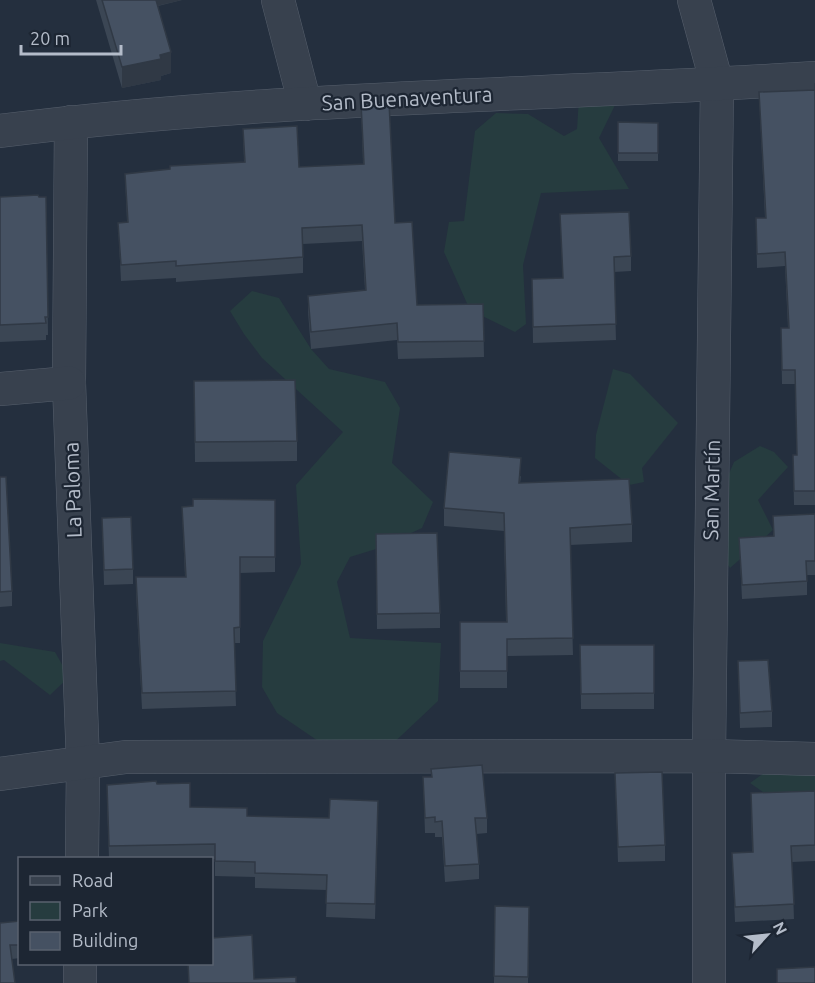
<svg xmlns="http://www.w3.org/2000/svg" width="815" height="983" viewBox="0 0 815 983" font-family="Ubuntu,sans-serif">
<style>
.green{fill:#263c3f}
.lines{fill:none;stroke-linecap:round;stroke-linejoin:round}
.minor-casing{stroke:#565f6c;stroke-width:34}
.minor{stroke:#38414e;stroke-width:33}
.wall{fill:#3b4654}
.shaded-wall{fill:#303945}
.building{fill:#455162;stroke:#303945;stroke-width:1.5}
.labels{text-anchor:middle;stroke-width:4.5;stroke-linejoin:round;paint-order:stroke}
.street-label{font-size:21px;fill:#b4bcc9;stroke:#1d2633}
</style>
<rect width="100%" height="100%" fill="#242f3e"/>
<!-- green -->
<g class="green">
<polygon points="579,98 617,101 599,138 629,189 541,193 523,265 526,324 515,332 470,310 444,252 449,222 464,221 475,131 496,113 528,114 564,136 577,129"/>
<polygon points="252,291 279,298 311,349 329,369 385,382 400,408 392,463 433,502 422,528 376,549 350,557 337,582 350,638 441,643 438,701 385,751 327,747 277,713 262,687 263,641 301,564 296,485 343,432 262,358 244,334 230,311"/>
<polygon points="613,369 630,374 678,423 642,468 644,482 629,485 595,458 596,435"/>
<polygon points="760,446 774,452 788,467 758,500 773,530 730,568 707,534 717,501 734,462"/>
<polygon points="0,643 55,652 69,677 50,695 4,660 0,661"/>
<polygon points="788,756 815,769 815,815 789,810 750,783"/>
</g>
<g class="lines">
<defs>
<g id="minor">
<polyline points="278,0 305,104"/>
<polyline points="694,0 717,84 709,756 709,983"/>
<polyline points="71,122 69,383 83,763 82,858"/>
<path d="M 0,131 C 270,96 544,96 815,78"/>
<polyline points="0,389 69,383"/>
<polyline points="0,774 126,757 709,756 815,759"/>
<polyline points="80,983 80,964"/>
</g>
</defs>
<!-- minor casing -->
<use href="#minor" class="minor-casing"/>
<!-- minor -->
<use href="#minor" class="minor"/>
</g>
<!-- wall -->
<g class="wall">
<polygon points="96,0 182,0 158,6 171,73 161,76 161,80 122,88"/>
<polygon points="815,83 815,505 794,505 793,455 797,455 795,384 782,384 781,328 788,328 785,266 757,268 756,218 765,218 759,92 815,90"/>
<polygon points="361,103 395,223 417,305 483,304 484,357 398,359 397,340 311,349 308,312 308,296 365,290 362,241 303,244 303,273 176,282 176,278 121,281 118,223 127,222 125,174 244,162 243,129 299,167 363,164"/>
<polygon points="618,122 658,123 658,161 618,161"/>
<polygon points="0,197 46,197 48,335 46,335 46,340 0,342"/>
<polygon points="560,214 631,256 631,271 614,272 616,340 533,343 532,279 563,278"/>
<polygon points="194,381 297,441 297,461 195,462"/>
<polygon points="521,476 520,483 632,524 632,542 570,545 573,655 507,656 507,688 460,688 460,622 506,622 504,531 444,526 444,508"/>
<polygon points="0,477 12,591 12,606 0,607"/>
<polygon points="275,500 275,572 240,573 240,643 234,643 236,706 142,709 136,592 136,577 185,577 182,507"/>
<polygon points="773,516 815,520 815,575 807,575 807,595 742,599 739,538 773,536"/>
<polygon points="102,518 133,569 133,584 104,585"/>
<polygon points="376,534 440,613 440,628 377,629"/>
<polygon points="580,645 654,645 654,709 581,709"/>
<polygon points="738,661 772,711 772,727 740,728"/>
<polygon points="431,769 487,818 487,833 476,834 479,864 479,879 445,882 442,837 435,837 435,833 425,833 423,777 431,777"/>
<polygon points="615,773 665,845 665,861 618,862"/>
<polygon points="157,784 190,807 247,816 329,818 378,816 375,919 326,917 327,890 255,888 255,877 215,876 215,859 109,858 107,799"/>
<polygon points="815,791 815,861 792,862 794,919 735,922 732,853 752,852 751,793"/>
<polygon points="495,906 529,907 528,983 494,983"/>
<polygon points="20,921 20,958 12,959 0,923"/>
</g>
<!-- shaded-wall -->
<g class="shaded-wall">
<polygon points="152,0 182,0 152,7"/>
<polygon points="171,52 171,73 161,76 161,80 122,88 122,67"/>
</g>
<!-- building -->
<g class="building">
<polygon points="102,0 156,0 171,52 160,55 161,59 122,67"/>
<polygon points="815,83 815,491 794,491 793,455 797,455 795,370 782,370 781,328 789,328 785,252 757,254 756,218 766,218 759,92 815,90"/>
<polygon points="389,102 395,223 412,222 417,305 483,304 484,341 398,342 397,323 311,332 308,296 366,290 362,225 302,228 303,257 176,266 176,261 121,265 118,223 128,222 125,174 170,169 170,166 245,162 243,129 297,126 299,167 364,164 361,103"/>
<polygon points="618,122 658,123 658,153 618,153"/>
<polygon points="38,195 39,197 46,197 48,317 45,317 46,323 0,325 0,197"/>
<polygon points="629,212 631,256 614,257 616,324 533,327 532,279 563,278 560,214"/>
<polygon points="295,380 297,441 195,442 194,381"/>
<polygon points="449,452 521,458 519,483 629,479 632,524 570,528 573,638 507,639 507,671 460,671 460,622 507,622 504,513 444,508"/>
<polygon points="0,477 6,477 12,591 0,592"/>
<polygon points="193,499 275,500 275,557 240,557 240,627 234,628 236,691 142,693 136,577 186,577 182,507 193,506"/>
<polygon points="815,514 815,561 806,561 807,581 742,585 739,538 774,536 773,516"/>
<polygon points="131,517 133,569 104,570 102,518"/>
<polygon points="437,533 440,613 377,614 376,534"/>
<polygon points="580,645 654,645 654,693 581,694"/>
<polygon points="768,660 772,711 740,713 738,661"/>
<polygon points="482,765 487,818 475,818 479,864 445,866 442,821 435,822 435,817 425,818 423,777 432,777 431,769"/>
<polygon points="662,772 665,845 618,847 615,773"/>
<polygon points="156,781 157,784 190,783 190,807 247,808 247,816 329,818 330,799 378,801 375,904 326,903 327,875 255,873 255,862 215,861 215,844 109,846 107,785"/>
<polygon points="815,791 815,845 791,846 794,904 735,907 732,853 753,852 751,793"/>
<polygon points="495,906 529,907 528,977 494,976"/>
<polygon points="20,921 20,945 10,945 15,983 0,983 0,923"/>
<polygon points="252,935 254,979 296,977 296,983 189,983 188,963 212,963 212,938"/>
<polygon points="815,967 815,983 777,983 777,969"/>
</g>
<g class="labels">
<!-- street labels -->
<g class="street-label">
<text transform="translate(407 99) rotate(-3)" y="7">San Buenaventura</text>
<text transform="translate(73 490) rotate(-92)" y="7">La Paloma</text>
<text transform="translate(712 490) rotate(-89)" y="7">San Martín</text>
</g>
</g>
<!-- legend -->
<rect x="18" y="857" width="195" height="108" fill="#1d2633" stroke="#59626f" stroke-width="1.5"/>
<rect x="30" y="876" width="30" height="9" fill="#38414e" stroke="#59626f" stroke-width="1.5"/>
<text x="72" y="887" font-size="18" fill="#b4bcc9">Road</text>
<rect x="30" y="902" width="30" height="18" fill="#263c3f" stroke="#59626f" stroke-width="1.5"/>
<text x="72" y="917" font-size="18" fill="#b4bcc9">Park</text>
<rect x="30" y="932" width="30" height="18" fill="#455162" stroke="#59626f" stroke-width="1.5"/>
<text x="72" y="947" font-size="18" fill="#b4bcc9">Building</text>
<!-- north arrow -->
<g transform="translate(767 935) rotate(63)" stroke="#1d2633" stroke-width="4.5" paint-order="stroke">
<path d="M0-4.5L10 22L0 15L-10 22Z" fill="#b4bcc9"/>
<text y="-9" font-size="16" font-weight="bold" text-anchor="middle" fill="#b4bcc9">N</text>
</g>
<!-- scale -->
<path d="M21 45v9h100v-9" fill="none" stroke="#b4bcc9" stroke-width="3"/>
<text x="30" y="45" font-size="18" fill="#b4bcc9" stroke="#1d2633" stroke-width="4.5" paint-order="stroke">20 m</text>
</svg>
